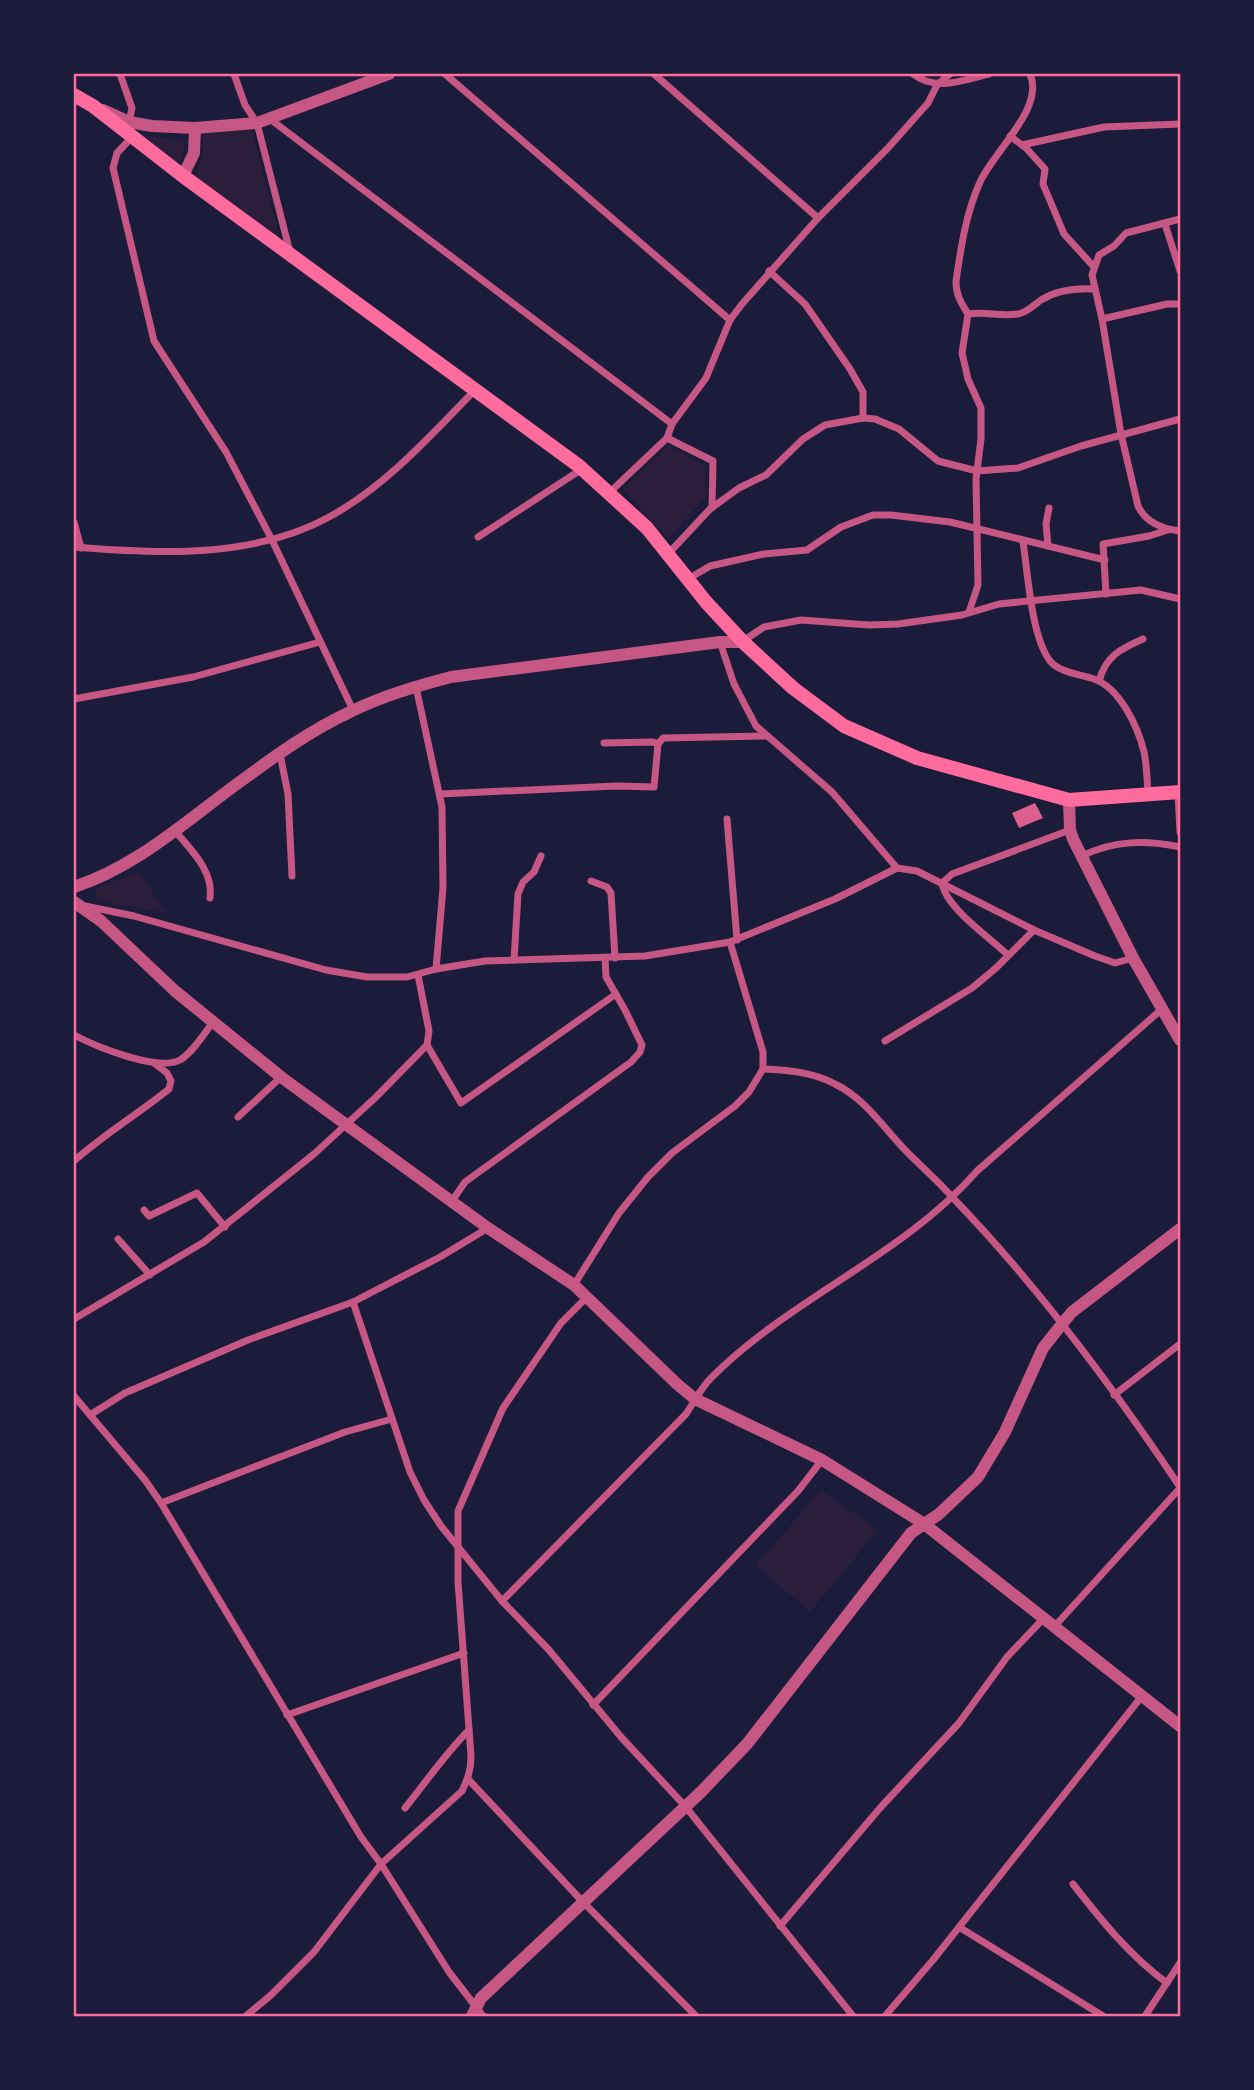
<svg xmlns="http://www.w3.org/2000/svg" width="1254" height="2090" viewBox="0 0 1254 2090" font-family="Montserrat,sans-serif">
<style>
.green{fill:#2a1e3b}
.building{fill:#dd5f8e}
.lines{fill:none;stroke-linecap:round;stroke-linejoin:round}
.minor{stroke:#c65784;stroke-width:7}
.tertiary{stroke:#c65784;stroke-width:12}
.secondary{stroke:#ff6b9d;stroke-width:14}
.neatline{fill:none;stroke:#ff6b9d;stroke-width:2.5}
</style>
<rect width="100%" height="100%" fill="#1b1b3a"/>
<!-- green -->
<g class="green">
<polygon points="252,128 280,239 194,177 202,157 203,132"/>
<path d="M 144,135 L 184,141 C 185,152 185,158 176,165 Z"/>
<polygon points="668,445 705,466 706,497 668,538 623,490"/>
<polygon points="139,871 166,913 97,901 95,889"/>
<polygon points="821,1490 878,1530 810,1612 756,1565"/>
</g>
<!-- building -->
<polygon class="building" points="1035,803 1043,818 1019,828 1012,813"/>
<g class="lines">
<!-- minor -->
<g class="minor">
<polyline points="120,74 132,108 129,122"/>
<polyline points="234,74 245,105 257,123 290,252"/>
<polyline points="445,74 730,320"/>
<polyline points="654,74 818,218"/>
<path d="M 913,74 C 936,92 963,80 989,74"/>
<polyline points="270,119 672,424"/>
<polyline points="1010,136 1026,148 1045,169 1043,184 1064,234 1094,267"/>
<polyline points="132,137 117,153 113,168 154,341 226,452 271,538 353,710"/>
<polyline points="1022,145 1104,127 1180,124"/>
<path d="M 1180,219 L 1126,233 L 1114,246 L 1099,255 L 1092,275 L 1102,319 L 1121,434 L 1138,506 C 1146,523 1162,529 1180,531"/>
<polyline points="1165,224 1180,271"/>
<polyline points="769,271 805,304 850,369 863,392 863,418"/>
<path d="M 968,314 C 985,311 1001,317 1018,314 C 1026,313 1034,305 1041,300 C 1057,290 1075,288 1094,289"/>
<polyline points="1102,319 1167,304 1180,304"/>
<polyline points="667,438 713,461 712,508"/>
<polyline points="610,492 667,438 672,424 706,378 730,320 742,304 818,218 888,148 928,103 937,85 950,74"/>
<polyline points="74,522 81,548"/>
<polyline points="478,537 582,469"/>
<path d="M 1023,542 C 1028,573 1031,636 1050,661 C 1060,673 1080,674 1094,679 C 1120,688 1138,727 1144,752 C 1147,766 1147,780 1148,795"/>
<polyline points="1048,546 1046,524 1049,508"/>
<path d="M 74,547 C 158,554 254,559 331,516 C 388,484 431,435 476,389"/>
<polyline points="668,554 710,509 739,488 766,475 803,439 825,425 863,418 875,419 899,429 938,461 977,471 1018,468 1081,446 1180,419"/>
<polyline points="688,579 710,566 764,554 807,550 841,527 873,515 891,515 950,522 1105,560"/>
<polyline points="1106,594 1103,544 1149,536 1168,530"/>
<path d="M 969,612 L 978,585 L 976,479 L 981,439 L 981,408 L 968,379 L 962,353 L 968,314 C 961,303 956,295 956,281 C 961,247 966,213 980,182 C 994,151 1045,108 1030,74"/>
<polyline points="743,641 764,627 801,620 869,625 898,624 962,615 999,604 1141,590 1180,599"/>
<polyline points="720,642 734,684 756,726 832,792 897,868 917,871 1034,930 1095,956 1115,963 1133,958"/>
<path d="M 1099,681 C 1106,656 1120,649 1143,639"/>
<polyline points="416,687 442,807 443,888 436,969"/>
<polyline points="74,699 193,677 320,642"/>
<polyline points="604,743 653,742 658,744"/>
<polyline points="280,754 288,794 292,876"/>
<polyline points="1178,792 1180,832"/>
<polyline points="440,794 616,786 654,787 658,744 663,738 767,736"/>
<polyline points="727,819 737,940"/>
<path d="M 176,832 C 192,851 214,872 210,898"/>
<path d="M 1082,856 C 1114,840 1146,840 1180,847"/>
<polyline points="591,881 607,887 611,893 615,958"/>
<polyline points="85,906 134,916 326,970 367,977 407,977 436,969 485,961 645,956 730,942 835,899 897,868"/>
<path d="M 1008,955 C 989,937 946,908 942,883 L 952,874 L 1070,830"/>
<polyline points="514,960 518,894 523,882 534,872 541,856"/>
<path d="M 74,1035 C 95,1046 157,1072 180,1060 C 193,1052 204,1034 213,1022"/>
<polyline points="885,1041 972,988 996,968 1034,930"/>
<polyline points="427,1045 461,1103 616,994"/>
<path d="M 763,1069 C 787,1070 813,1072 835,1084 C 866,1099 884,1129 908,1153 C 923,1168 939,1182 953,1198 C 1037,1285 1113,1387 1180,1487"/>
<polyline points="238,1117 281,1077"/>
<path d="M 74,1161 C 103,1135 138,1114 169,1089 L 171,1081 L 167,1073 L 154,1063"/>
<polyline points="452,1201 465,1182 631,1062 640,1052 642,1045 625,1010 606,977 605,958"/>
<polyline points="144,1210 149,1216 197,1193 225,1227"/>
<polyline points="118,1239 150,1275"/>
<polyline points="574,1285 619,1213 648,1177 672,1153 735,1106 749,1092 763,1069 763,1052 730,942"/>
<polyline points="353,1302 410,1472 424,1500 441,1526 502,1601 549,1650 621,1737 685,1806 853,2016"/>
<polyline points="74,1319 204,1242 314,1154 375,1098 427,1045 429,1031 418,975"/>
<polyline points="1114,1395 1180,1344"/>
<polyline points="74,1396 145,1480 161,1503 361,1837 381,1864 449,1972 483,2016"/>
<polyline points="90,1415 125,1393 248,1340 353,1302 440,1257 488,1228"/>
<polyline points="161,1503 345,1432 392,1419"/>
<path d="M 502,1601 L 686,1414 C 694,1402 701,1388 711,1378 C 790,1298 903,1256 977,1171 L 1162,1009"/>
<polyline points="1054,1627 1180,1488"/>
<polyline points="593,1705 798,1491 822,1460"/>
<polyline points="287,1715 464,1653"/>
<polyline points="468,1779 582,1901 696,2016"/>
<path d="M 405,1808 C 426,1782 445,1754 469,1730"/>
<path d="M 1073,1884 C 1101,1920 1130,1956 1167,1983"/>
<polyline points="780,1926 880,1808 959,1723 1007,1657 1044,1618"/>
<polyline points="959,1927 1103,2016"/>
<path d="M 246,2016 L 271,1995 L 314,1952 L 381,1864 L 462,1791 C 468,1778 471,1770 471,1756 L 458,1582 L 458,1511 L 503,1408 L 561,1323 L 588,1296"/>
<polyline points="885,2016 933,1960 1142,1696"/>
<polyline points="1145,2016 1180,1963"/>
</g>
<!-- tertiary -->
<g class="tertiary">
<polyline points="103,110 129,122 152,126 195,128 257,123 389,74"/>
<polyline points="183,176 194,153 195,128"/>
<polyline points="1069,800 1070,830 1073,839 1133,958 1180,1040"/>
<path d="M 74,887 C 138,866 187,820 241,781 C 275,756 311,730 350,712 C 382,696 417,686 451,677 L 720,642 L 743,642"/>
<polyline points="74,902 101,921 175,991 281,1077 488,1228 574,1285 677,1384 695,1399 822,1460 923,1523 1180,1726"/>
<polyline points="472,2016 481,1998 701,1792 747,1744 911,1533 939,1514 978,1477 1005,1432 1043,1348 1062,1324 1072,1312 1180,1229"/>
</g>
<!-- secondary -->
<polyline class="secondary" points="74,95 93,106 183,176 579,466 647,528 706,602 743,642 793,688 844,726 917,758 1069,800 1180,792"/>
</g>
<!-- border -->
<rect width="1254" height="2090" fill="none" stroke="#1b1b3a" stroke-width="150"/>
<rect x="75" y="75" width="1104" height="1940" class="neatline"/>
</svg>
